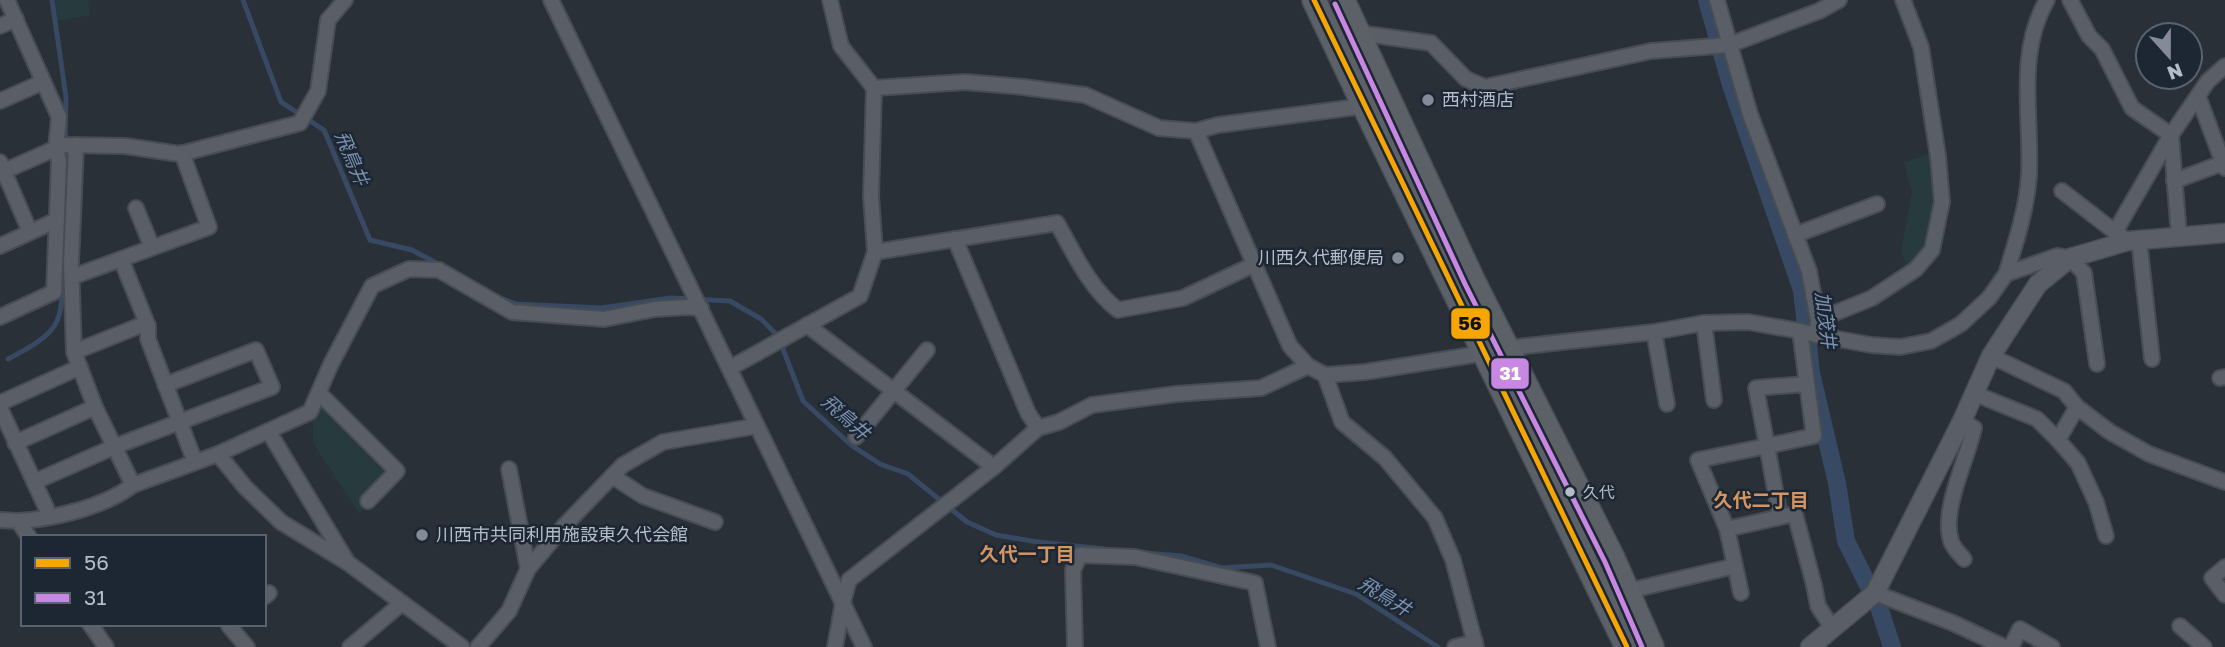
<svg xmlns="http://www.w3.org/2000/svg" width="2225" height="647" viewBox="0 0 2225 647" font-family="'Golos Text','Noto Sans JP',sans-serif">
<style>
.green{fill:#273a3e}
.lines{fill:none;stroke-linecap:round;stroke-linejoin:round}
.stream{stroke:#384963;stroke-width:5}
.canal{stroke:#384963;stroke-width:18}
.minor-casing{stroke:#484c53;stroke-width:18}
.tertiary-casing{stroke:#484c53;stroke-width:21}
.primary-casing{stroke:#484c55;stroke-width:26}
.minor{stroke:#5a5e66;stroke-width:14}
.tertiary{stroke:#5a5e66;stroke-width:18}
.primary{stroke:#5c6168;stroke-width:23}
.bus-1-casing{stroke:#1d2633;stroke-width:10}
.bus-2-casing{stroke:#1d2633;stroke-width:10}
.bus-1{stroke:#f7a600;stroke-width:5}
.bus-2{stroke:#c787e3;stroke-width:5}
.poi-dot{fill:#848b96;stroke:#1d2633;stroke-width:2.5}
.bus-dot{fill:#b4bcc9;stroke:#1d2633;stroke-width:2.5}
.labels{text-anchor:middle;stroke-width:5;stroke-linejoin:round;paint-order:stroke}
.bus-label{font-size:16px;fill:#b4bcc9;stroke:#1d2633;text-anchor:start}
.poi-label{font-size:18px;fill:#b4bcc9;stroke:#1d2633;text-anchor:start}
.water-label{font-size:19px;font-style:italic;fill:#7c92b1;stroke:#1d2633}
.neighbourhood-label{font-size:19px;font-weight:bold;fill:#d59563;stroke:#1d2633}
.line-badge{stroke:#1d2633;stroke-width:2.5}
.badge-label{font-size:19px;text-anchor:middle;font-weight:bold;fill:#fff}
.pale-badge-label{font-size:19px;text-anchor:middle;font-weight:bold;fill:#111}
</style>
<rect width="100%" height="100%" fill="#2a3038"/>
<!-- green -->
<g class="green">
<polygon points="55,0 88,0 90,15 57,21"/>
<path d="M 1932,152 C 1933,176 1937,209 1934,232 C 1932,246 1918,259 1907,266 L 1901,252 L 1912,192 L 1904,163 Z"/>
<polygon points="323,406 395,479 359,513 313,443 313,415"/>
</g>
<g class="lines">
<!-- stream -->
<g class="stream">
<polyline points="52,0 66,97 65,145"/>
<polyline points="243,0 281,102 324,130 370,240 412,250 442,266"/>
<polyline points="500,298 516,304 601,308 671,298 730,301 761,319 778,336 803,401 851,445 880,464 908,474 967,522 996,535 1038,542 1114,550"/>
<path d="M 8,359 C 69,327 61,321 62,256"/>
<polyline points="1145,553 1181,556 1222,568 1271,565 1356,594 1438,647"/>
</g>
<!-- canal -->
<polyline class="canal" points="1707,0 1731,85 1802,290 1811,373 1837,483 1846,541 1879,607 1892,647"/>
<defs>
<g id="minor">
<polyline points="551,0 864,647"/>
<polyline points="830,0 841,46 874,88 965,82 1023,87 1085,95 1159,128 1196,131 1218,125 1364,106"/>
<polyline points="1717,0 1750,114 1809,271 1818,320 1816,335 1800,331 1814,436 1767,446 1756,388 1806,384"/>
<polyline points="2070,0 2089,36 2102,49 2132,108 2171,135 2115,232 2128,241"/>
<polyline points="0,26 16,19"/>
<polyline points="1359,33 1431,43 1466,79 1485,87 1651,51 1729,45 1819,11 1839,0"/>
<polyline points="2198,96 2225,168"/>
<polyline points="0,101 43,82"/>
<polyline points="1196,131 1290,346 1308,366"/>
<polyline points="76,145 71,263 74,352 95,407 133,485"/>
<polyline points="0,162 30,232"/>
<polyline points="0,173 63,145 125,146 180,154 300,123 318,91 328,20 345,0"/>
<polyline points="2174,181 2223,163"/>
<polyline points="2062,191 2115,232"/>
<polyline points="136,208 152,247"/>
<polyline points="1795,235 1877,204"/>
<polyline points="2179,236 2171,135 2208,81 2225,66"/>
<polyline points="955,239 1028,413 1038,428"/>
<polyline points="2139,240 2152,359"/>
<polyline points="0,246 57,220"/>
<path d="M 875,252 L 1057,223 C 1074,253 1090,289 1118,310 L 1183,298 L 1255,264"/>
<polyline points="121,259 148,326 148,339 195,462"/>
<path d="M 2006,274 C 2016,242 2027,208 2029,175 C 2032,117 2016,53 2047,0"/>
<polyline points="72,277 209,227 182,153"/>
<polyline points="0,317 54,292 59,162 56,148 59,117 7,0"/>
<polyline points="1818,320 1872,298 1916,269 1932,250 1942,202 1938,156 1921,47 1903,0"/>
<polyline points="1704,323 1714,400"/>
<polyline points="807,325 994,467"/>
<polyline points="1654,332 1667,404"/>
<polyline points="1816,335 1871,345 1900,347 1931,341 1961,324 1989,298 2006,274 2057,256 2070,258 2084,273 2097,364"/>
<polyline points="1508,348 1654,332 1704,323 1748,322 1800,331"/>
<polyline points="74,352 139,326 148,326"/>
<polyline points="1991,356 2064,391 2077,407 2110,432 2149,454 2225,482"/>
<polyline points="730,368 860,296 875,252 871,196 874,88"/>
<polyline points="1325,375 1342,422 1385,458 1435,518 1453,560 1476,647"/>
<polyline points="2220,378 2225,377"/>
<polyline points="319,393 397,471 368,501"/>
<polyline points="1973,393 2037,419 2058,440"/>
<polyline points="0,403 80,367"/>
<polyline points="2077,407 2058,440 2078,463 2096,502 2106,536"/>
<polyline points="0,408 50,516"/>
<path d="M 1962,421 L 1974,428 C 1967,460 1941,510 1951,541 C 1953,548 1960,554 1964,559"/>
<polyline points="269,432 346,560"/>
<polyline points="856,437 927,350"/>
<polyline points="15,443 95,407"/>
<polyline points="218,454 310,412 331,364 372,286 409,269 439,270 512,312 604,319 655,309 687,307 701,308"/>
<polyline points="509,469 528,569"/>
<polyline points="612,476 643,496 715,522"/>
<polyline points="34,482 116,446 272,387 256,350 165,385"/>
<polyline points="1780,517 1727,529 1698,460 1767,446 1780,517 1795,514 1814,585 1818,606 1833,629"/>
<polyline points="0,520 18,521 29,537"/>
<path d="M 18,521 C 54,519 104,507 133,485 L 218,454 L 245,487 L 281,522 L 348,563 L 462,647"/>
<polyline points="1727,529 1741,593"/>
<polyline points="2225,567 2212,578 2225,595"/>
<polyline points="1628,591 1735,566"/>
<polyline points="1875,593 1953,623 2004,647"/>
<polyline points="264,597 269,593"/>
<polyline points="90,624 106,647"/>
<polyline points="231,624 229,626 247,647"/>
<polyline points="2180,626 2204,647"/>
<polyline points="350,647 402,603"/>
<polyline points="478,647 509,611 528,569 564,526 623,465 663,442 757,426"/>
<polyline points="835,647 843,602 849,580 994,467 1038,428 1059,422 1092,405 1176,394 1261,388 1308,366 1325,375 1365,372 1485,353"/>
<polyline points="1075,647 1073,570 1080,555 1135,557 1255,583 1268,647"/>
<polyline points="1455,647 1475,642"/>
<polyline points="2011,647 2020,629 2052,647"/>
</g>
<polyline id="tertiary" points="1810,647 1875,593 1962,421 1991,356 2038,284 2070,258 2128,241 2225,233"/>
<g id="primary">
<polyline points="1314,0 1364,106 1627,647"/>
<polyline points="1343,0 1473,280 1613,558 1652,647"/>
</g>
</defs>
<!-- minor casing -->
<use href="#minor" class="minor-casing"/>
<!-- tertiary casing -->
<use href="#tertiary" class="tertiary-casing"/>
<!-- primary casing -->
<use href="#primary" class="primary-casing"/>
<!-- minor -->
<use href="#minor" class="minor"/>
<!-- tertiary -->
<use href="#tertiary" class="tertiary"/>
<!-- primary -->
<use href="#primary" class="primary"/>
<defs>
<polyline id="bus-1" points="1314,0 1627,647"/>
<polyline id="bus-2" points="1335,4 1465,284 1605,562 1642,647"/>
</defs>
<!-- bus-1 casing -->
<use href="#bus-1" class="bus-1-casing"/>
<!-- bus-2 casing -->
<use href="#bus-2" class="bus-2-casing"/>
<!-- bus-1 -->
<use href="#bus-1" class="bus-1"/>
<!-- bus-2 -->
<use href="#bus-2" class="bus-2"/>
</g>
<!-- markers -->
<g class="poi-dot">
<circle cx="1428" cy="100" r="7"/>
<circle cx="1398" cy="258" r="7"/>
<circle cx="422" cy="535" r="7"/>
</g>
<circle class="bus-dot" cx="1570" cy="492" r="6"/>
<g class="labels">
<!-- bus labels -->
<g class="bus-label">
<text x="1583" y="498">久代</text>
</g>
<!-- poi labels -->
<g class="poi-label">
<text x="1442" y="106">西村酒店</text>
<text x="1384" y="264" text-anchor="end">川西久代郵便局</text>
<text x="436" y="541">川西市共同利用施設東久代会館</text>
</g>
<!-- water labels -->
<g class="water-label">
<text transform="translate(352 158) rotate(67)" y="7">飛鳥井</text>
<text transform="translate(1826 320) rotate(83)" y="7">加茂井</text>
<text transform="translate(846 417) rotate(41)" y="7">飛鳥井</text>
<text transform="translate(1385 596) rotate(31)" y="7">飛鳥井</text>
</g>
<!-- neighbourhood labels -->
<g class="neighbourhood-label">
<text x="1761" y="507">久代二丁目</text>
<text x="1027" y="561">久代一丁目</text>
</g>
</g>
<g class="line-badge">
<rect x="1450" y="307" width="41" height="33" rx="7" fill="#f7a600"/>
<rect x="1490" y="357" width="40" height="33" rx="7" fill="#c787e3"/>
</g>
<g class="badge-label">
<text x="1510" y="380">31</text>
</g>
<g class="pale-badge-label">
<text x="1470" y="330">56</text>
</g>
<!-- legend -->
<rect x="21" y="535" width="245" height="91" fill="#1d2633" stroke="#59626f" stroke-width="2"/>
<rect x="35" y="558" width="35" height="10" fill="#f7a600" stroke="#59626f" stroke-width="2"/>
<text x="84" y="570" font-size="21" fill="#b4bcc9">56</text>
<rect x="35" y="593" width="35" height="10" fill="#c787e3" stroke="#59626f" stroke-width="2"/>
<text x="84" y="605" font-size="21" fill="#b4bcc9">31</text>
<!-- north arrow -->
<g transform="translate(2169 56) rotate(159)"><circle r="33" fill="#1d2633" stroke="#59626f" stroke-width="2"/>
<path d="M0-5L12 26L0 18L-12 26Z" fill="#848b96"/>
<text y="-10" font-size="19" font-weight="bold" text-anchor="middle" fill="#b4bcc9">N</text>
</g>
</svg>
